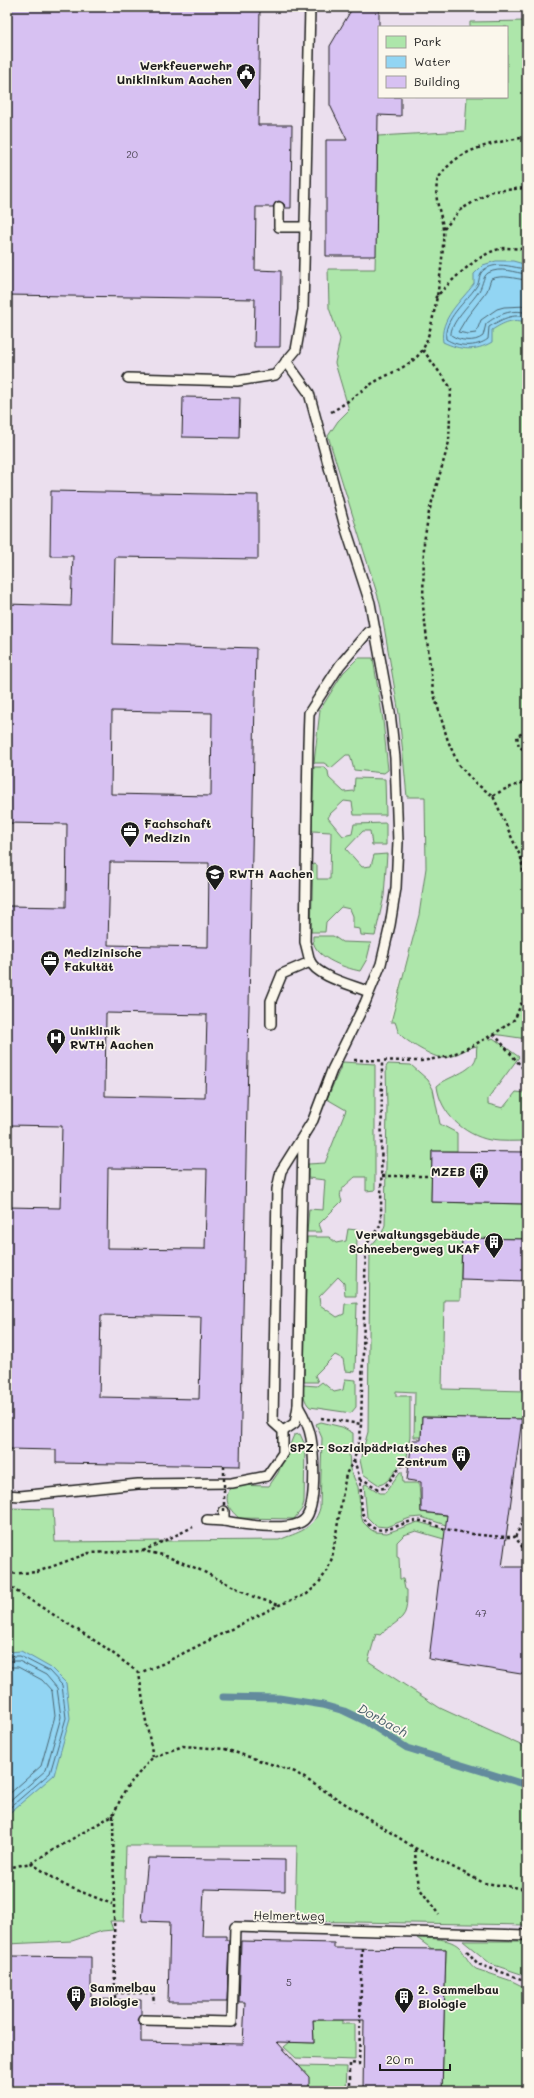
<svg xmlns="http://www.w3.org/2000/svg" width="534" height="2098" viewBox="0 0 534 2098" font-family="Mali,sans-serif">
<style>
.built{fill:#ebdfee}
.green{fill:#ade6aa;stroke:#648163}
.water{fill:#92d5f3;stroke:#638b9d}
.lines{fill:none;stroke-linecap:round;stroke-linejoin:round}
.shore{stroke:#4b6672;stroke-width:1}
.stream{stroke:#638b9d;stroke-width:7}
.building{fill:#d7c1f2;stroke:#1c1c1c;fill-rule:evenodd}
.lane-casing{stroke:#1c1c1c;stroke-width:12}
.path{stroke:#1c1c1c;stroke-width:2.5;stroke-dasharray:3 3;stroke-linecap:butt}
.lane{stroke:#fbf7ec;stroke-width:9}
.path-bridge{stroke:#1c1c1c;stroke-width:2.5;stroke-dasharray:3 3;stroke-linecap:butt}
.labels{text-anchor:middle;stroke-width:3.5;stroke-linejoin:round;paint-order:stroke}
.number-label{font-size:10px;fill:#4b4552}
.poi-label{font-size:12px;font-weight:bold;fill:#1c1c1c;stroke:#fbf7ec;text-anchor:start}
.street-label{font-size:12px;fill:#1c1c1c;stroke:#fbf7ec}
.water-label{font-size:13px;font-style:italic;fill:#455d67;stroke:#fbf7ec}
</style>
<rect width="100%" height="100%" fill="#f4eced"/>
<filter id="ink" filterUnits="userSpaceOnUse"><feTurbulence type="fractalNoise" baseFrequency=".025" numOctaves="2"/><feDisplacementMap in="SourceGraphic" scale="8" xChannelSelector="R" yChannelSelector="G"/><feConvolveMatrix kernelMatrix="1 2 1 2 8 2 1 2 1" color-interpolation-filters="sRGB"/></filter>
<g filter="url(#ink)">
<!-- built -->
<g class="built">
<polygon points="7,7 527,7 527,21 470,22 470,27 379,27 379,97 467,97 466,131 378,136 375,269 328,269 329,308 340,339 335,363 349,410 338,421 328,436 380,602 399,714 407,797 425,796 426,868 419,915 389,1021 527,1039 527,1748 440,1708 368,1661 352,1539 55,1542 53,1509 7,1508"/>
<polygon points="125,1846 297,1846 296,1921 527,1925 527,2091 7,2091 7,1918"/>
</g>
<!-- green -->
<g class="green">
<path d="M 527,21 L 527,1039 L 493,1034 L 489,1040 L 493,1038 L 519,1057 L 488,1099 L 488,1104 L 503,1108 L 516,1092 L 527,1093 L 527,1141 C 515,1141 502,1142 490,1140 C 464,1135 440,1113 437,1086 C 448,1076 471,1073 476,1058 C 477,1054 476,1050 477,1046 C 465,1048 456,1057 443,1058 C 434,1058 405,1041 400,1034 C 397,1031 397,1026 395,1022 L 391,1022 L 419,915 L 426,868 L 425,797 L 407,797 L 399,714 L 380,603 L 328,436 L 338,421 L 349,410 L 335,363 L 340,339 L 329,308 L 328,269 L 375,269 L 378,136 L 465,131 L 467,97 L 507,97 L 507,27 L 470,27 L 470,22 Z"/>
<polygon points="358,658 373,658 383,720 388,770 384,773 354,770 350,755 346,755 331,768 324,763 314,763 320,710 343,673"/>
<polygon points="314,767 324,767 328,771 329,778 344,792 354,791 355,778 385,779 386,815 354,815 352,802 344,801 330,814 328,818 343,836 352,834 354,824 386,823 386,845 372,845 370,831 363,831 346,849 362,867 371,866 374,855 387,854 384,896 375,936 361,935 360,929 353,928 353,916 350,909 341,907 326,922 325,932 311,932 313,864 317,865 317,879 330,879 331,832 312,831"/>
<path d="M 313,936 L 333,936 L 342,942 L 371,943 L 367,959 L 360,971 C 344,968 310,956 313,936 Z"/>
<path d="M 343,1062 L 375,1064 L 375,1190 L 366,1191 L 366,1177 L 355,1177 C 348,1184 336,1190 342,1201 L 319,1224 L 322,1232 L 307,1232 L 309,1209 L 323,1210 L 325,1180 L 308,1178 L 308,1164 L 325,1163 L 346,1110 L 327,1099 Z"/>
<path d="M 388,1064 L 411,1065 L 428,1080 L 433,1089 L 440,1124 L 457,1133 L 457,1151 L 432,1151 L 431,1202 L 527,1204 L 527,1239 L 462,1238 L 460,1300 L 444,1300 L 442,1389 L 527,1391 L 526,1412 L 522,1419 L 422,1417 L 421,1437 L 414,1437 L 415,1392 L 396,1391 L 396,1396 L 410,1396 L 410,1436 L 407,1457 C 397,1465 391,1483 379,1485 L 363,1474 L 360,1460 L 368,1432 L 370,1247 L 382,1233 L 385,1225 L 387,1106 L 386,1067 Z"/>
<polygon points="348,1229 357,1230 356,1296 345,1296 344,1283 338,1277 319,1297 320,1305 337,1317 344,1314 345,1304 357,1303 355,1372 345,1371 343,1359 335,1355 315,1375 318,1382 304,1382 307,1237 329,1237 336,1243 346,1241"/>
<path d="M 345,1379 L 356,1380 L 356,1407 L 351,1413 L 310,1407 C 304,1402 303,1393 303,1385 L 317,1386 L 322,1382 L 334,1392 L 343,1390 Z"/>
<path d="M 321,1422 L 342,1427 L 353,1433 L 353,1442 L 349,1452 L 350,1469 L 358,1487 L 361,1515 L 363,1522 L 370,1529 L 375,1532 L 387,1533 L 418,1522 L 504,1546 L 444,1539 L 416,1531 L 404,1535 L 397,1542 L 397,1557 L 399,1558 L 400,1579 L 403,1579 L 405,1589 L 407,1590 C 407,1597 407,1603 406,1609 C 404,1621 387,1627 380,1635 L 376,1634 L 368,1661 L 440,1708 L 527,1748 L 527,1925 L 295,1921 L 297,1846 L 126,1846 L 124,1921 L 110,1921 L 113,1930 L 102,1931 L 72,1941 L 7,1944 L 7,1508 L 53,1509 L 55,1542 L 279,1540 C 298,1532 314,1530 320,1508 L 322,1438 L 316,1424 Z"/>
<path d="M 300,1434 L 305,1445 L 304,1502 L 302,1509 L 294,1519 L 239,1518 C 227,1508 223,1498 232,1485 L 269,1486 L 278,1473 L 294,1435 Z"/>
<polygon points="400,1472 402,1472 403,1483 419,1483 421,1512 508,1524 506,1534 452,1527 421,1517 410,1518 386,1527 376,1526 367,1517 364,1485 366,1484 380,1493 385,1493"/>
<path d="M 417,1938 C 431,1939 451,1937 461,1949 C 466,1956 469,1964 476,1969 L 512,1981 L 524,1987 L 523,2008 L 527,2009 L 527,2091 L 442,2091 L 446,1949 L 432,1949 Z"/>
<polygon points="463,1941 527,1941 527,1976 491,1964"/>
<polygon points="313,2020 342,2020 342,2024 355,2024 355,2060 296,2058 284,2047 290,2042 314,2043"/>
<polygon points="299,2066 347,2067 346,2091 309,2091"/>
</g>
<!-- water -->
<g class="water">
<path d="M 496,261 L 513,261 L 527,265 L 527,323 C 514,317 503,323 492,330 L 492,342 C 475,352 460,350 443,342 C 439,319 461,301 474,284 L 474,274 L 483,265 Z"/>
<polygon points="21,1651 51,1668 66,1683 70,1718 54,1775 7,1815 7,1652"/>
</g>
<g class="lines">
<!-- shore -->
<g class="shore">
<path d="M 527,269 C 513,268 499,261 485,269 C 477,274 481,281 476,287 C 466,302 443,319 446,339 C 458,347 476,348 488,339 L 489,327 C 500,320 514,312 527,318"/>
<path d="M 527,274 C 514,273 501,266 488,273 C 482,277 483,287 477,294 C 470,304 450,323 451,335 C 459,341 475,343 483,336 L 486,324 C 497,315 512,308 527,313"/>
<path d="M 527,280 C 514,279 504,274 491,279 L 487,291 L 467,317 L 458,332 L 468,334 L 476,333 L 481,320 L 497,309 L 504,307 L 527,306"/>
<polyline points="7,1656 20,1656 49,1671 62,1685 66,1718 50,1773 7,1810"/>
<polyline points="7,1661 19,1661 46,1675 57,1688 61,1717 46,1770 7,1804"/>
<polyline points="7,1667 18,1667 42,1680 52,1691 55,1716 41,1766 7,1796"/>
</g>
<!-- stream -->
<polyline class="stream" points="223,1697 279,1698 323,1705 344,1711 365,1721 407,1748 527,1785"/>
</g>
<!-- building -->
<g class="building">
<polygon points="7,7 260,7 258,125 292,125 291,208 285,208 284,204 279,201 276,202 273,207 256,207 255,270 281,271 280,347 254,347 255,299 7,295"/>
<polygon points="353,7 379,7 379,97 401,97 401,116 378,115 376,256 326,256 326,140 347,140 330,105 330,46"/>
<polygon points="183,397 240,398 239,438 182,437"/>
<path d="M 51,491 L 258,495 L 258,559 L 115,557 L 113,644 L 256,648 L 240,1466 L 56,1463 L 56,1450 L 7,1449 L 7,1207 L 60,1208 L 62,1126 L 7,1125 L 7,906 L 66,907 L 67,824 L 7,823 L 7,604 L 71,606 L 73,556 L 50,556 ZM 112,711 L 212,713 L 211,796 L 111,794 ZM 110,862 L 209,863 L 208,947 L 108,945 ZM 106,1013 L 207,1015 L 205,1098 L 105,1096 ZM 108,1168 L 207,1169 L 205,1249 L 107,1248 ZM 101,1315 L 201,1317 L 199,1399 L 99,1397 Z"/>
<polygon points="432,1151 527,1152 527,1204 431,1202"/>
<polygon points="462,1238 527,1239 527,1281 461,1279"/>
<polygon points="422,1417 522,1419 502,1567 527,1567 527,1675 429,1659 447,1515 421,1512 421,1482 407,1480 412,1440 421,1440"/>
<polygon points="148,1858 285,1860 285,1891 204,1889 202,1936 226,1936 226,1940 229,1940 227,2002 168,2002 170,1922 142,1921"/>
<polygon points="241,1941 334,1943 334,1948 446,1949 442,2091 363,2091 364,2020 313,2020 314,2043 277,2042 309,2077 309,2091 7,2091 11,1956 91,1957 91,1999 141,2000 141,2014 137,2020 141,2026 141,2042 243,2044 245,2002 239,2002"/>
</g>
<g class="lines">
<defs>
<g id="lane">
<polyline points="279,207 279,227 305,227"/>
<polyline points="128,378 237,381 275,375 296,350 303,310 310,7"/>
<path d="M 369,992 C 353,985 317,977 310,961 C 308,955 307,948 305,942 L 308,744 L 309,713 L 340,665 L 368,632 L 375,629"/>
<polyline points="271,1024 271,1001 282,974 310,962"/>
<polyline points="283,1431 295,1423 298,1406 303,1139"/>
<polyline points="7,1495 20,1496 138,1484 232,1483 267,1476 283,1453 283,1431 273,1422 277,1189 281,1171 313,1120 332,1070 365,1003 381,964 390,925 396,888 398,842 395,758 390,712 370,603 344,523 309,393 286,361"/>
<path d="M 224,1511 L 224,1521 C 241,1524 293,1533 305,1519 C 317,1506 314,1455 311,1438 C 309,1426 304,1416 298,1406"/>
<polyline points="207,1520 224,1521"/>
<polyline points="143,2020 232,2022 235,1927 527,1935"/>
</g>
</defs>
<!-- lane casing -->
<use href="#lane" class="lane-casing"/>
<!-- path -->
<g class="path">
<polyline points="444,229 460,210 492,191 527,188"/>
<path d="M 435,298 C 451,281 481,250 505,248 C 512,248 520,249 527,249"/>
<polyline points="423,350 451,388 449,442 429,512 424,542 423,606 433,691 448,741 458,764 474,782 493,796 521,858 527,893"/>
<path d="M 331,412 C 346,404 359,392 373,383 C 389,373 413,366 423,349 C 434,329 445,254 443,230 C 442,213 434,203 437,183 C 437,179 440,176 443,172 C 462,147 498,142 527,137"/>
<polyline points="527,643 525,648 527,655"/>
<polyline points="527,731 517,736 519,747 527,751"/>
<polyline points="493,796 503,790 527,781"/>
<polyline points="494,1034 527,1073"/>
<polyline points="354,1060 421,1061 446,1057 470,1047 494,1034 515,1019 525,994 527,981"/>
<polyline points="382,1176 431,1176"/>
<polyline points="321,1418 361,1424"/>
<path d="M 354,1460 C 356,1467 359,1474 360,1481 C 362,1493 359,1513 367,1523 C 381,1539 401,1521 416,1521 C 426,1520 433,1525 442,1528 C 465,1534 491,1537 515,1537 L 527,1553"/>
<polyline points="360,1481 364,1480 378,1489 384,1488 401,1466 409,1465"/>
<polyline points="515,1537 527,1515"/>
<polyline points="143,1551 193,1527"/>
<polyline points="7,1574 37,1572 89,1553 143,1551 163,1555 198,1569 254,1597 279,1605"/>
<polyline points="7,1584 16,1591 103,1646 139,1673"/>
<polyline points="153,1757 145,1716 139,1673 162,1664 279,1605 307,1594 318,1584 327,1571 332,1558 346,1474 354,1460 360,1438 361,1424 366,1245 381,1224 382,1061"/>
<polyline points="113,1815 115,1999"/>
<polyline points="415,1849 416,1869 420,1889 439,1915"/>
<polyline points="31,1863 64,1885 112,1904"/>
<polyline points="7,1868 31,1863 113,1815 126,1788 153,1757 183,1746 225,1749 295,1772 415,1848 484,1883 527,1889"/>
<polyline points="467,1951 478,1964 527,1981"/>
<polyline points="115,1993 153,1993 154,2003"/>
<polyline points="7,2024 10,2024"/>
<polyline points="350,2091 350,2063 359,2064 362,1946"/>
</g>
<!-- lane -->
<use href="#lane" class="lane"/>
<!-- path-bridge -->
<polyline class="path-bridge" points="224,1511 224,1466"/>
</g>
</g>
<!-- icons -->
<defs>
<symbol id="civic-pin" viewBox="-11 -11 22 30"><path d="M0 17L-7.5 6A9.5 9.5 0 1 1 7.5 6Z" fill="#1c1c1c" stroke="#fbf7ec"/><path d="M-.6-6.5H3V-4.5H.6V-3L4-1V1h2V6H-6V1h2V-1L-.6-3ZM-1.2 2.5V6h2.4V2.5Z" fill="#fff"/></symbol>
<symbol id="office-pin" viewBox="-11 -11 22 30"><path d="M0 17L-7.5 6A9.5 9.5 0 1 1 7.5 6Z" fill="#1c1c1c" stroke="#fbf7ec"/><path d="M-6-3h4V-5.5h4V-3h4V5H-6ZM-1-4.5V-3h2v-1.5ZM-6 0V1H6V0Z" fill="#fff"/></symbol>
<symbol id="university-pin" viewBox="-11 -11 22 30"><path d="M0 17L-7.5 6A9.5 9.5 0 1 1 7.5 6Z" fill="#1c1c1c" stroke="#fbf7ec"/><path d="M0-5L7-2L0 1L-7-2ZM-4 1L0 2.5L4 1V4Q0 6-4 4Z" fill="#fff"/></symbol>
<symbol id="hospital-pin" viewBox="-11 -11 22 30"><path d="M0 17L-7.5 6A9.5 9.5 0 1 1 7.5 6Z" fill="#1c1c1c" stroke="#fbf7ec"/><path d="M-5-5h3v3.5h4V-5h3V5h-3V1.5h-4V5h-3Z" fill="#fff"/></symbol>
<symbol id="building-pin" viewBox="-11 -11 22 30"><path d="M0 17L-7.5 6A9.5 9.5 0 1 1 7.5 6Z" fill="#1c1c1c" stroke="#fbf7ec"/><path d="M-4-6H4V6H1V3H-1V6H-4ZM-2.5-4.3h1.7v1.8h-1.7ZM.8-4.3h1.7v1.8H.8ZM-2.5-1h1.7V.8h-1.7ZM.8-1h1.7V.8H.8Z" fill="#fff"/></symbol>
</defs>
<g fill-rule="evenodd">
<use href="#civic-pin" x="235" y="62" width="22" height="30"/>
<use href="#office-pin" x="119" y="820" width="22" height="30"/>
<use href="#university-pin" x="204" y="863" width="22" height="30"/>
<use href="#office-pin" x="39" y="949" width="22" height="30"/>
<use href="#hospital-pin" x="45" y="1027" width="22" height="30"/>
<use href="#building-pin" x="468" y="1161" width="22" height="30"/>
<use href="#building-pin" x="483" y="1231" width="22" height="30"/>
<use href="#building-pin" x="450" y="1444" width="22" height="30"/>
<use href="#building-pin" x="65" y="1984" width="22" height="30"/>
<use href="#building-pin" x="393" y="1986" width="22" height="30"/>
</g>
<g class="labels">
<!-- number labels -->
<g class="number-label">
<text x="132" y="158">20</text>
<text x="481" y="1617">47</text>
<text x="289" y="1986">5</text>
</g>
<!-- poi labels -->
<g class="poi-label">
<text x="232" y="70" text-anchor="end">Werkfeuerwehr<tspan x="232" dy="14">Uniklinikum Aachen</tspan></text>
<text x="144" y="828">Fachschaft<tspan x="144" dy="14">Medizin</tspan></text>
<text x="229" y="878">RWTH Aachen</text>
<text x="64" y="957">Medizinische<tspan x="64" dy="14">Fakultät</tspan></text>
<text x="70" y="1035">Uniklinik<tspan x="70" dy="14">RWTH Aachen</tspan></text>
<text x="465" y="1176" text-anchor="end">MZEB</text>
<text x="480" y="1239" text-anchor="end">Verwaltungsgebäude<tspan x="480" dy="14">Schneebergweg UKAF</tspan></text>
<text x="447" y="1452" text-anchor="end">SPZ - Sozialpädriatisches<tspan x="447" dy="14">Zentrum</tspan></text>
<text x="90" y="1992">Sammelbau<tspan x="90" dy="14">Biologie</tspan></text>
<text x="418" y="1994">2. Sammelbau<tspan x="418" dy="14">Biologie</tspan></text>
</g>
<!-- street labels -->
<g class="street-label">
<text transform="translate(289 1916) rotate(1)" y="4">Helmertweg</text>
</g>
<!-- water labels -->
<g class="water-label">
<text transform="translate(383 1720) rotate(29)" y="5">Dorbach</text>
</g>
</g>
<!-- margin -->
<rect width="534" height="2098" fill="none" stroke="#fbf7ec" stroke-width="24"/>
<rect x="12" y="12" width="510" height="2074" fill="none" stroke="#1c1c1c" stroke-width="1.5" filter="url(#ink)"/>
<!-- legend -->
<rect x="378" y="26" width="130" height="72" fill="#fbf7ec" stroke="#a29f99"/>
<rect x="386" y="36" width="20" height="12" fill="#ade6aa" stroke="#a29f99"/>
<text x="414" y="46" font-size="12" fill="#1c1c1c">Park</text>
<rect x="386" y="56" width="20" height="12" fill="#92d5f3" stroke="#a29f99"/>
<text x="414" y="66" font-size="12" fill="#1c1c1c">Water</text>
<rect x="386" y="76" width="20" height="12" fill="#d7c1f2" stroke="#a29f99"/>
<text x="414" y="86" font-size="12" fill="#1c1c1c">Building</text>
<!-- scale -->
<path d="M380 2064v6h70v-6" fill="none" stroke="#1c1c1c" stroke-width="2"/>
<text x="386" y="2064" font-size="12" fill="#1c1c1c" stroke="#fbf7ec" stroke-width="3" paint-order="stroke">20 m</text>
</svg>
